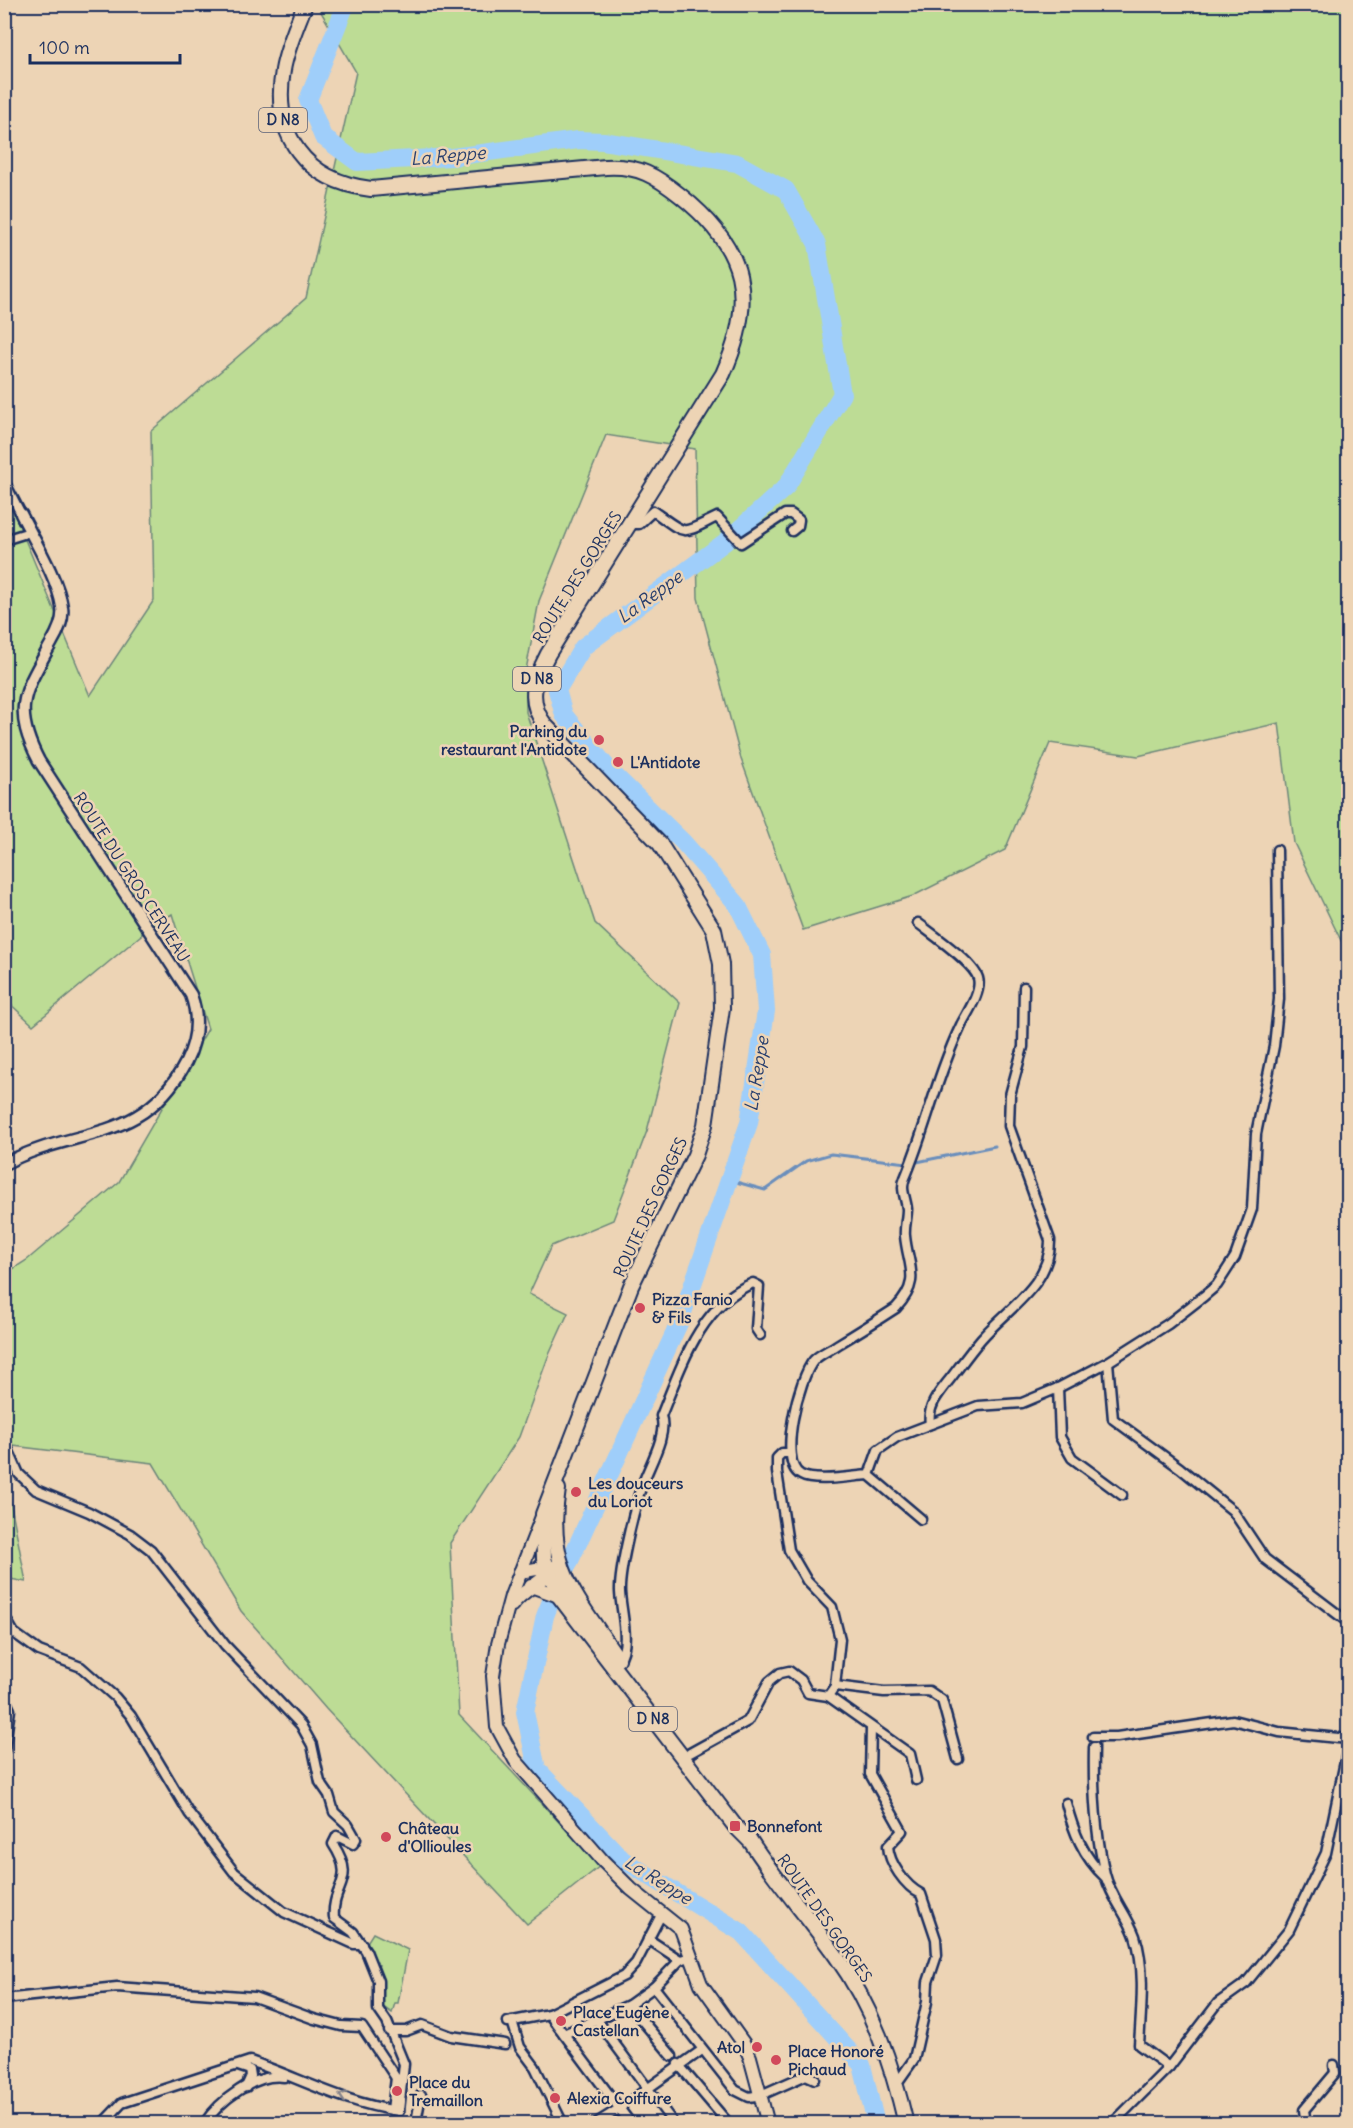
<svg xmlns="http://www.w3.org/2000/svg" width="1353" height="2128" viewBox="0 0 1353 2128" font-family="Delius,sans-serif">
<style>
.green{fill:#bddc95;stroke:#6c867a;stroke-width:1.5}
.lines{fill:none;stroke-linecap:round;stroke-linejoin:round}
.stream{stroke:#6a8ebc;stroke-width:3}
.river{stroke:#9fcefa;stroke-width:18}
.minor-tunnel{stroke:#c3b3a4;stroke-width:8;stroke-dasharray:8 4;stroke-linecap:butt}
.minor-casing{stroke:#1b2f5e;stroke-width:13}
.tertiary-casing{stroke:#1b2f5e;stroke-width:15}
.secondary-casing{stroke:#1b2f5e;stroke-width:16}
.primary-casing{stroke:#1b2f5e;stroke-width:18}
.minor{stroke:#edd4b5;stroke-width:8}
.tertiary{stroke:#edd4b5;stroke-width:10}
.secondary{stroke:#edd4b5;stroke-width:12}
.primary{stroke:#edd4b5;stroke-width:14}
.oneway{stroke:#84828a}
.poi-dot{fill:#d1495b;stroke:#edd4b5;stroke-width:2}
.labels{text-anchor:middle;stroke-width:5;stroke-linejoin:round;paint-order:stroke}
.shield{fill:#edd4b5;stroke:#5a6078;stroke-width:1.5}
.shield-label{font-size:15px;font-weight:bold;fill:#1b2f5e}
.street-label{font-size:16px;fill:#1b2f5e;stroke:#edd4b5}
.poi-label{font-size:16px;font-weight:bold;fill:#1b2f5e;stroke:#edd4b5;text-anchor:start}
.water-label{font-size:18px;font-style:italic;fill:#283f6e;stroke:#edd4b5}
</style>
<rect width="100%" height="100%" fill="#edd4b5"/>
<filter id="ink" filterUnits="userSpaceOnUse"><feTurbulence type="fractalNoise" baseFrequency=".0167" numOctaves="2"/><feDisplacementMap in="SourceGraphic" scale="12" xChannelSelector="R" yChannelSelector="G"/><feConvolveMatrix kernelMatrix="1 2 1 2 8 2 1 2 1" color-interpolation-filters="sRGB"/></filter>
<g filter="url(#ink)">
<!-- green -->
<g class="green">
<polygon points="317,5 1348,5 1348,955 1294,843 1279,723 1138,756 1050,743 1005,850 913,896 803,930 741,759 698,598 695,449 606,435 539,601 526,670 526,712 595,923 680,1003 647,1131 613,1220 551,1246 529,1294 568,1313 548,1357 519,1437 450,1543 459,1715 600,1866 527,1924 326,1709 241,1611 153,1463 5,1445 5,1274 27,1260 119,1182 208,1029 172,914 146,931 33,1025 5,999 4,498 14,513 90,696 154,600 151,431 306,298 356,72"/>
<polygon points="5,1474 26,1582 5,1578"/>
<polygon points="373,1933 408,1950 398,2003 395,2003 392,2013 382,2006 382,1980 377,1968 379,1965 375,1964 366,1944"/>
</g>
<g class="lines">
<!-- stream -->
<g class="stream">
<polyline points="912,1163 995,1146"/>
<polyline points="729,1180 765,1190 806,1161 831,1154 907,1163"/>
</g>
<!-- river -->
<g class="river">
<polyline points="346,4 308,100 323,137 357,162 452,157 578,140 603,141 737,163 786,190 817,244 842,394 786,487 725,542 583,647 557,690 564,715 611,772 683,842 737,904 762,955 766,1011 749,1123 680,1321 568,1565"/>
<polyline points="551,1601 545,1616 525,1712 537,1769 623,1860 741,1932 862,2065 876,2124"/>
</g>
<!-- minor-tunnel -->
<polyline class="minor-tunnel" points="505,2044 515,2047"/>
<defs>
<g id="minor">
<polyline points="4,481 21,514"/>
<path d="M 629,524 L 639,524 L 653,511 C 689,536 679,535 717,517 L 741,543 L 785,514 L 791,514 L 799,520 L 798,526 L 792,531"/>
<polyline points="4,540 30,532"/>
<path d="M 918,923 C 932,934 973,962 978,978 C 982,992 967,1013 961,1025 C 937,1075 926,1128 905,1178 C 900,1189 906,1198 907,1209 C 907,1218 904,1227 905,1236 C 908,1267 922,1280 896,1308 C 876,1321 857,1333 837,1345 C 830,1350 820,1354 814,1360 C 799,1377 777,1463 801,1475 C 815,1483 852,1476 869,1475 L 878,1450 L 897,1437 L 978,1406 L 1022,1403 L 1058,1388 L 1108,1362 L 1168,1324 L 1204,1296 L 1217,1285 L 1235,1257 L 1252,1209 L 1256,1134 L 1274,1046 L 1279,999 L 1277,850"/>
<polyline points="1108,1362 1113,1419 1180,1468 1233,1511 1265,1559 1348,1622"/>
<polyline points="1058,1388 1060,1437 1072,1458 1122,1495"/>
<path d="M 930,1424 C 927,1406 939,1393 950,1379 C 960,1366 970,1352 981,1339 C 1007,1309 1051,1284 1050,1240 L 1009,1126 L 1010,1095 L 1023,1047 L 1024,987"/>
<path d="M 4,1440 L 19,1474 L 36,1490 L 89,1512 L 130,1534 L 151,1550 L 225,1645 L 301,1725 L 312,1745 L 320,1782 L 329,1795 L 334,1812 L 348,1825 L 356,1839 L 353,1844 L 337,1836 L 333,1844 C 358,1882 331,1885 334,1918 L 353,1932 L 366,1951 L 378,1981 L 378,2009 L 387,2022 L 404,2064 L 399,2111"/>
<polyline points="869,1475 921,1519"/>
<polyline points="4,1616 14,1633 39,1651 81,1667 115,1697 131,1716 189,1813 234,1872 284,1912 354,1944 362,1944"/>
<path d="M 619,1660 C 631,1644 621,1612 620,1592 C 619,1572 632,1519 638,1498 C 643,1474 669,1438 661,1416 C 681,1367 700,1305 753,1283 L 759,1286 L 756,1329 L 760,1335"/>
<polyline points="835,1686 884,1692 929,1691 942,1700 958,1759"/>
<polyline points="828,1696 910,1754 916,1780"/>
<polyline points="4,1697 10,1710 4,1750"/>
<path d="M 871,1728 L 870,1774 L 902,1831 L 888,1846 C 889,1863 905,1886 921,1894 L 936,1939 L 937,1955 L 928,1982 L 927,2002 L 914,2059 L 897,2083"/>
<polyline points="1093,1737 1117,1737 1233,1720 1279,1732 1348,1739"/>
<path d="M 1094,1747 C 1093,1790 1095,1832 1105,1874 C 1110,1896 1127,1914 1135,1936 C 1146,1970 1141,2010 1139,2045 L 1169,2067"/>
<polyline points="690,1753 748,1721 769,1682 780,1673 789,1671 801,1680 808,1693 828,1696 835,1686 840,1639 832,1607 807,1581 789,1550 777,1472 777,1458 782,1453 790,1453"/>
<path d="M 1066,1803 C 1073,1830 1083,1857 1105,1877"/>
<polyline points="648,1939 680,1960"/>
<polyline points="654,1987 735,2090 749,2097 761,2095 806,2075 815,2079"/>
<polyline points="4,1999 117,1987 254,1997 314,2019 341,2026 362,2027 396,2078"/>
<polyline points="629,2005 672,2056"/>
<polyline points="549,2014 631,2124"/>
<polyline points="597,2020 674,2124"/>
<polyline points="512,2021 520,2047 535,2067 563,2124"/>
<polyline points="508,2022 549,2014 624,1976 636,1963 662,1913"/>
<polyline points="389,2031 406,2031 422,2025 451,2036 505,2044"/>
<polyline points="564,2034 629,2005 654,1987 680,1960 691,1957"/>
<polyline points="678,2064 729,2124"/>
<polyline points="238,2066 250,2070 251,2076 246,2087"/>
<polyline points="633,2099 702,2050"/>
<polyline points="392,2110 396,2078"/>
<polyline points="406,2123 416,2122 421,2095"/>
<path d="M 102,2124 L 122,2103 L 250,2061 C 299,2078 347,2104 399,2111"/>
<path d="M 204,2124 C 219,2101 255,2073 284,2077"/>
<polyline points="595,2124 622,2107"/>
<polyline points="1112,2124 1169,2067 1218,2003 1246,1983 1289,1930 1326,1853 1348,1747"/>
<polyline points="1306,2124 1304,2110 1335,2073 1334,2065"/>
</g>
<path id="tertiary" d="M 4,1164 C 75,1126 143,1145 186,1062 C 197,1040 199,1017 191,995 L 39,761 C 11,707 25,691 52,642 C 58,632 64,619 62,607 C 58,579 34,540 21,514"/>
<g id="secondary">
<polyline points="543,1514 511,1596 498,1644 493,1676 497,1727 515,1760 603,1861 631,1889 681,1929 701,1984 744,2044 750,2057 768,2124"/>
<polyline points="520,1572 536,1569 552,1571 578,1610"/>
<polyline points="531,1586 559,1596"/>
<path d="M 512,1605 C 523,1589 543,1583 554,1567"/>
</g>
<g id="primary">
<path d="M 305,4 C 297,26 287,47 283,70 C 272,135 305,181 371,189 L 606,167 C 638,165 656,176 681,196 C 746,248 757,298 723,374 L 548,654 C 535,679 526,700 545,725 L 660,844 L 714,930 L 721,964 L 722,1008 L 705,1125 L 695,1155 L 631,1286 L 543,1514 L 544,1559 L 559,1596 L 735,1826 L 750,1841"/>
<path d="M 558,1489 C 545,1569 577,1597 618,1659"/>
<path d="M 746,1834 C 772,1877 807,1915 836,1956 C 872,2006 892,2064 906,2124"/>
</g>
</defs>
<!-- minor casing -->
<use href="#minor" class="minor-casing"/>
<!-- tertiary casing -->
<use href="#tertiary" class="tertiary-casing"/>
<!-- secondary casing -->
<use href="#secondary" class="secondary-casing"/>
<!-- primary casing -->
<use href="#primary" class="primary-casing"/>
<!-- minor -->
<use href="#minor" class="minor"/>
<!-- tertiary -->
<use href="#tertiary" class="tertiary"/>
<!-- secondary -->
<use href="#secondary" class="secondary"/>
<!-- primary -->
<use href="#primary" class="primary"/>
</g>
<!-- one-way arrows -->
<defs><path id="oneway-chevron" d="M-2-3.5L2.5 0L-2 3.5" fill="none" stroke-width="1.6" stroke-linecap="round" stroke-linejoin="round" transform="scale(1.5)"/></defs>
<use class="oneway" href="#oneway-chevron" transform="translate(343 2096) rotate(-162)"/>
</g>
<!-- markers -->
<g class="poi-dot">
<circle cx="599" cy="740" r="6"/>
<circle cx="618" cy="762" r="6"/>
<circle cx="640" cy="1308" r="6"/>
<circle cx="576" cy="1492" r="6"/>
<rect x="729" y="1820" width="12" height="12" rx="3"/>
<circle cx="386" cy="1837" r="6"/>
<circle cx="561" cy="2021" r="6"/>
<circle cx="757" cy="2047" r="6"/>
<circle cx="776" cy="2060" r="6"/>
<circle cx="397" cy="2091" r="6"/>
<circle cx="555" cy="2098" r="6"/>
</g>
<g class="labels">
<!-- shield labels -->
<g class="shield">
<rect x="259" y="108" width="48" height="24" rx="4.5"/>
<rect x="513" y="667" width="48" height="24" rx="4.5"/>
<rect x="629" y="1707" width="48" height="24" rx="4.5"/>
</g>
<g class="shield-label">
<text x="283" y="125">D N8</text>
<text x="537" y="684">D N8</text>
<text x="653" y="1724">D N8</text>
</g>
<!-- street labels -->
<g class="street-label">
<text transform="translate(577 577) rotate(-58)" y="6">ROUTE DES GORGES</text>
<text transform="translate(132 877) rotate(57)" y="6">ROUTE DU GROS CERVEAU</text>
<text transform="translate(650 1207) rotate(-65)" y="6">ROUTE DES GORGES</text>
<text transform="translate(825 1918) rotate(55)" y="6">ROUTE DES GORGES</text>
</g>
<!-- poi labels -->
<g class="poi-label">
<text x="587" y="737" text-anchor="end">Parking du<tspan x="587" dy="18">restaurant l'Antidote</tspan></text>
<text x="630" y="768">L'Antidote</text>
<text x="652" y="1305">Pizza Fanio<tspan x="652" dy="18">&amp; Fils</tspan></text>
<text x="588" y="1489">Les douceurs<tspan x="588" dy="18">du Loriot</tspan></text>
<text x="747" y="1832">Bonnefont</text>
<text x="398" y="1834">Château<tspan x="398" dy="18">d'Ollioules</tspan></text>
<text x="573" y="2018">Place Eugène<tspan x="573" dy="18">Castellan</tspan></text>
<text x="745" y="2053" text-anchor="end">Atol</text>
<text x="788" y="2057">Place Honoré<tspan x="788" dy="18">Pichaud</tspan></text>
<text x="409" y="2088">Place du<tspan x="409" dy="18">Tremaillon</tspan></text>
<text x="567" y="2104">Alexia Coiffure</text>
</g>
<!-- water labels -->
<g class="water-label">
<text transform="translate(448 156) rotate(-5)" y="6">La Reppe</text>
<text transform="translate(650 597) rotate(-36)" y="6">La Reppe</text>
<text transform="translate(757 1074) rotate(-81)" y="6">La Reppe</text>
<text transform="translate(658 1880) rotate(32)" y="6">La Reppe</text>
</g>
</g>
<!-- margin -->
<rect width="1353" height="2128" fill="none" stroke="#edd4b5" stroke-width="24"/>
<rect x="12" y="12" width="1329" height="2104" fill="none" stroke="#1b2f5e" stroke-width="2" filter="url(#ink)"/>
<!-- scale -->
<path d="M30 54v9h150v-9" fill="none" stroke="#1b2f5e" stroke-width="3"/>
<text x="39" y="54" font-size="18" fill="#1b2f5e" stroke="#edd4b5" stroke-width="4.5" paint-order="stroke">100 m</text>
</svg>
